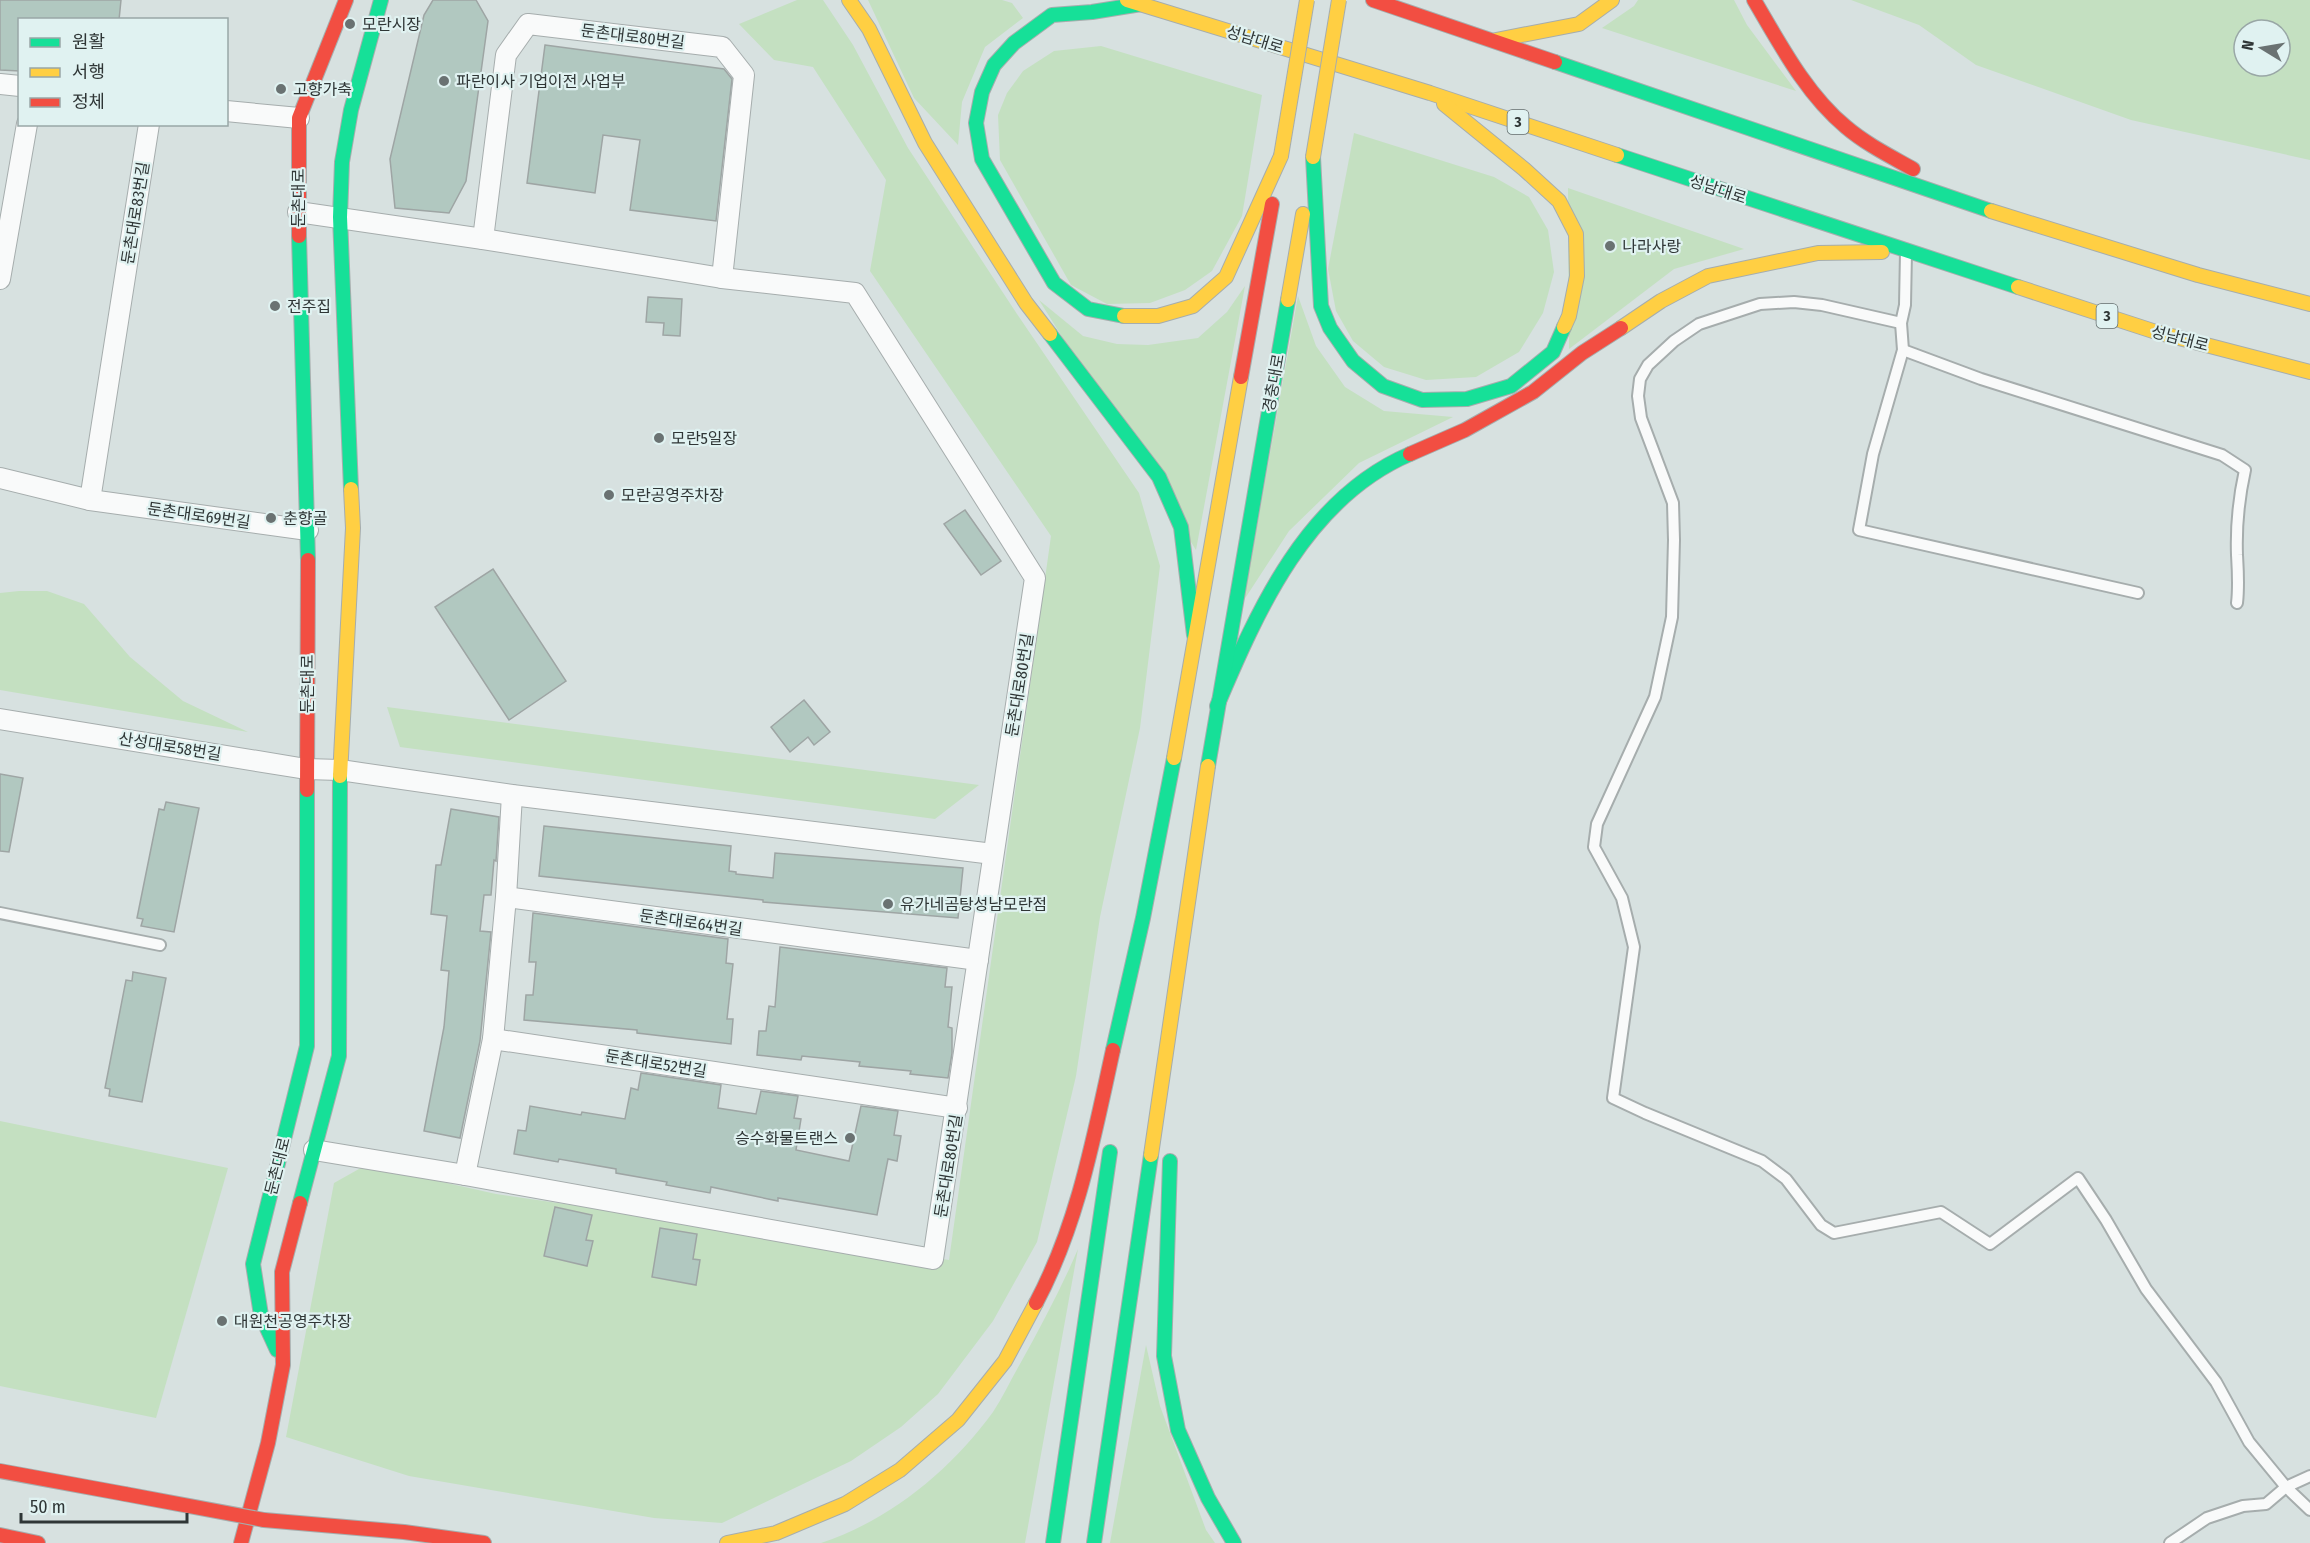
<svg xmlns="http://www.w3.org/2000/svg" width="2310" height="1543" viewBox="0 0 2310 1543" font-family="'Fira Sans Condensed','Noto Sans KR',sans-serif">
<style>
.green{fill:#c4e0c1;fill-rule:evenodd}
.building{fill:#b1c8c0;stroke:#9ea5a4;stroke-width:1.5}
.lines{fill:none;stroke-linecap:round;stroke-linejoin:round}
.lane-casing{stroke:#a6adad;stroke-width:14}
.street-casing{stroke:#a6adad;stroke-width:22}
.fast-casing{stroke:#a6adad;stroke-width:16}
.slow-casing{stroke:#a6adad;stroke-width:16}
.jam-casing{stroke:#a6adad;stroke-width:16}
.lane{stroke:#f9fafa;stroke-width:10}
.street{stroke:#f9fafa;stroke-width:20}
.fast{stroke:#16e098;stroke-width:14}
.slow{stroke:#ffcf43;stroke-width:14}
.jam{stroke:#f24e42;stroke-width:14}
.slow-bridge-casing{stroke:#a6adad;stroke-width:16;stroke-linecap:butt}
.jam-bridge-casing{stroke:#a6adad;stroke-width:16;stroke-linecap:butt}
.slow-bridge{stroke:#ffcf43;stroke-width:14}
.jam-bridge{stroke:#f24e42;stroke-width:14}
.poi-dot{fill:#6a7272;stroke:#e0f2f1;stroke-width:2}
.labels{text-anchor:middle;stroke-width:4.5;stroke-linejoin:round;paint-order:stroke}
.shield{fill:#e0f2f1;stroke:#646e6e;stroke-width:1.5}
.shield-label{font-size:15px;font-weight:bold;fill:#2f3636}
.poi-label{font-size:16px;fill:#2f3636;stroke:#e0f2f1;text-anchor:start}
.street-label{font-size:16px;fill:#2f3636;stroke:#e0f2f1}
</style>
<rect width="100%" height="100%" fill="#d7e1e0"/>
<!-- green -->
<g class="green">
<polygon points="797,0 823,0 853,45 908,148 1017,314 1139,493 1160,566 1140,728 1100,917 1076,1076 1037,1242 993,1321 938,1394 901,1427 851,1461 722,1523 654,1518 409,1476 286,1437 334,1183 366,1165 496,1194 949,1260 1051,536 870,271 886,180 813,67 774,60 739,24"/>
<polygon points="868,0 1002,0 1012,3 1023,18 985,47 962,102 958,145 914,98"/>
<polygon points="1638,0 1734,0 1747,25 1796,91 1602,28 1634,6"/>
<path d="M 1851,0 L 2310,0 L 2310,160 L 2131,120 L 1976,65 L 1919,25 ZM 2244,30 L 2280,30 L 2280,66 L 2244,66 Z"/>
<polygon points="1101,46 1262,95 1242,216 1212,271 1185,290 1150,303 1107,304 1071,285 1000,160 998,115 1007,93 1023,71 1054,51"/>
<polygon points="1354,133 1494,177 1529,197 1548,230 1554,272 1543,313 1519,352 1476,377 1426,380 1384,367 1353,341 1336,311 1328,269"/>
<polygon points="1568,188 1744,249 1674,269 1569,349"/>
<polygon points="1245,286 1196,550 1039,300 1083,336 1117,344 1148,345 1198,338 1227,312"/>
<polygon points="1298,296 1316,346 1345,387 1384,411 1453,417 1359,463 1289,531 1244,600"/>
<polygon points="19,591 47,591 84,604 130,657 183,701 248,732 0,690 0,593"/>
<polygon points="387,707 979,785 935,819 400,747"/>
<polygon points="0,1121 228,1168 156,1418 0,1386"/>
<path d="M 1078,1249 L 1025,1543 L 821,1543 C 890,1520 950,1471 993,1412 C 1003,1397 1011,1379 1020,1364 C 1041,1326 1061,1289 1078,1249 Z"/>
<polygon points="1146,1345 1160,1406 1206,1530 1215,1543 1110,1543"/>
</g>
<!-- building -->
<g class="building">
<polygon points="0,0 121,0 119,20 20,20 20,71 0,70"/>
<polygon points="433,0 476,0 488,21 466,181 449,213 395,208 390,159 424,15"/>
<polygon points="545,45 724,69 732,79 716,221 630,210 640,140 603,135 595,193 527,183"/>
<polygon points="648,297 682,299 680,336 663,335 664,323 646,322"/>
<polygon points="965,510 1001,561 981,575 944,524"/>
<polygon points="493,569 566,681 509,720 435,607"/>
<polygon points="804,700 830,732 814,745 808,737 790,752 771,727"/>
<polygon points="0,774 23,778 9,852 0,851"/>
<polygon points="166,802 199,808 174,932 141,926 143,919 137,918 159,809 164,810"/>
<polygon points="451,809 499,817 496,861 494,860 491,895 484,895 480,931 491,932 480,1041 460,1138 424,1131 444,1027 449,971 441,970 447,916 431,914 436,865 441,865"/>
<polygon points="544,826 731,846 729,871 736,872 736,874 773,878 775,853 963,868 958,918 763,902 763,900 539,876"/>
<polygon points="533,913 728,939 726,963 733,964 727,1019 733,1019 731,1044 637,1033 637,1030 524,1020 526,995 533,995 536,962 529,962"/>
<polygon points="780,947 947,968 945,987 952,987 948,1027 952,1028 952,1053 948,1078 910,1074 911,1071 859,1066 860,1062 802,1056 801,1060 757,1055 759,1031 766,1031 769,1006 775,1007"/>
<polygon points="133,972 166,978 142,1102 109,1096 110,1089 105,1088 126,980 132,981"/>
<polygon points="641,1073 721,1085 718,1108 756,1114 761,1091 798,1096 794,1118 801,1119 796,1150 849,1161 861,1106 898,1111 894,1135 901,1136 897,1161 888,1159 877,1215 778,1198 778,1201 711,1187 710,1193 666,1185 667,1182 616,1173 616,1169 559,1159 558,1162 514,1154 518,1130 526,1131 530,1106 581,1115 582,1112 625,1119 631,1088 638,1090"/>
<polygon points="555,1207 592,1215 586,1240 593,1241 587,1266 544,1256"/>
<polygon points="660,1228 697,1234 693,1259 700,1260 696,1285 652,1277"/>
</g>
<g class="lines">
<defs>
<g id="lane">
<polyline points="1906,252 1905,305 1901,323 1903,350 1873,454 1859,530 2138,593"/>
<polyline points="1901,323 1822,305 1794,302 1760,304 1699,324 1674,341 1648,365 1640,379 1638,396 1641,418 1673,503 1674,540 1672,617 1655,697 1597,824 1594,847 1622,898 1634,947 1613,1098 1645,1113 1762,1161 1786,1179 1821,1225 1834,1233 1941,1212 1990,1244 2078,1178 2106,1220 2146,1289 2216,1382 2249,1442 2286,1487 2266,1504 2243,1506 2207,1518 2170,1543"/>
<path d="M 1903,350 L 1981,379 L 2222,455 L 2245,470 C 2239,497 2236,527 2237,555 C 2238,572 2239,586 2237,603"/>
<polyline points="0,913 160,945"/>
<polyline points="2310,1476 2286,1487 2310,1510"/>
</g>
<g id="street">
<polyline points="0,84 20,86"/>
<polyline points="226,111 299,118"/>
<polyline points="298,212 483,239 722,278 855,293 1035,578 933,1259 465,1175 314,1150"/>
<polyline points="483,239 506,55 528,24 722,47 744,75 722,278"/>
<polyline points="0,279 27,124"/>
<polyline points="0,478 90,500 308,530"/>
<polyline points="90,500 149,124"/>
<polyline points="0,719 306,769 340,770 512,795 993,854"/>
<polyline points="506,897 978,960"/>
<polyline points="493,1039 957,1108"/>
<polyline points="465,1175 493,1039 506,897 512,795"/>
</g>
<g id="fast">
<polyline points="1555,62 1991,211"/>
<polyline points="1617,155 2018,287"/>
<polyline points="1313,157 1321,306 1330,328 1353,361 1383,386 1422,400 1467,399 1511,386 1553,352 1564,327"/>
<polyline points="299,236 308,560"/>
<polyline points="1124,316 1088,309 1054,283 982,159 976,123 982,92 994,65 1014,43 1052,15 1092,12 1141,4"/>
<polyline points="1050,334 1159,477 1181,527 1194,635"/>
<polyline points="351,489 340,217 342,162 351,110 381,0"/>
<path d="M 1217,706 C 1258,609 1307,498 1410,454"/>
<polyline points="1208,766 1288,300"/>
<polyline points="1113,1050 1143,918 1174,758"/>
<polyline points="1170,1161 1164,1356 1178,1430 1208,1498 1234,1543"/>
<polyline points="300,1203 339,1056 340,776"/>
<polyline points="277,1350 261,1315 253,1264 307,1046 307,790"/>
<polyline points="1053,1543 1110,1152"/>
<polyline points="1094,1543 1151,1155"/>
</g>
<g id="slow">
<polyline points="849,0 869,29 925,143 1026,303 1050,334"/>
<polyline points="1127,0 1430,93 1617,155"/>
<polyline points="1496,40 1579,24 1612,0"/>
<polyline points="1444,104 1524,169 1559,201 1576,234 1577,276 1569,316 1564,327"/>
<polyline points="1991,211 2198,275 2310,304"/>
<polyline points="2018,287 2156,332 2310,372"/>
<polyline points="1288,300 1303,214"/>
<polyline points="1124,316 1158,316 1193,306 1226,277 1281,156"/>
<polyline points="1621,328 1661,301 1708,276 1818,253 1882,252"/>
<polyline points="1174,758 1241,377"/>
<polyline points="340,776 353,528 351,489"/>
<polyline points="1151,1155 1208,766"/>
<polyline points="727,1543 776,1533 845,1504 900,1470 958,1420 1005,1361 1036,1303"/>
</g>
<g id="jam">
<polyline points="1373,0 1555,62"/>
<path d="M 1754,0 C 1780,44 1806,94 1846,127 C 1866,144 1890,156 1913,169"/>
<polyline points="299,236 299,118 346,0"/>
<polyline points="1241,377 1272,204"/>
<polyline points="1410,454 1465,430 1533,392 1582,353 1621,328"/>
<polyline points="307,790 308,560"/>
<path d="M 1036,1303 C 1078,1224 1094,1136 1113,1050"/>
<polyline points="0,1471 125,1494"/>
<polyline points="264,1520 404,1532 484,1543"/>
<polyline points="0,1535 38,1543"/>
<polyline points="241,1543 268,1443 283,1365 282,1272 300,1203"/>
</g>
</defs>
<!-- lane casing -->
<use href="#lane" class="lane-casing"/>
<!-- street casing -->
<use href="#street" class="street-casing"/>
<!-- fast casing -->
<use href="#fast" class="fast-casing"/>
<!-- slow casing -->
<use href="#slow" class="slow-casing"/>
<!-- jam casing -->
<use href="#jam" class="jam-casing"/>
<!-- lane -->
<use href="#lane" class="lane"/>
<!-- street -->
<use href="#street" class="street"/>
<!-- fast -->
<use href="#fast" class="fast"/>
<!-- slow -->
<use href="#slow" class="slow"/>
<!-- jam -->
<use href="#jam" class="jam"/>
<defs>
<g id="slow-bridge">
<polyline points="1281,156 1307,0"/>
<polyline points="1313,157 1339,0"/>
</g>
<polyline id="jam-bridge" points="125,1494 264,1520"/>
</defs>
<!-- slow-bridge casing -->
<use href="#slow-bridge" class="slow-bridge-casing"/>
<!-- jam-bridge casing -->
<use href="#jam-bridge" class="jam-bridge-casing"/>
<!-- slow-bridge -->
<use href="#slow-bridge" class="slow-bridge"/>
<!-- jam-bridge -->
<use href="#jam-bridge" class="jam-bridge"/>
</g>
<!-- markers -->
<g class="poi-dot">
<circle cx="350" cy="24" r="6"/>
<circle cx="444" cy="81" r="6"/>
<circle cx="281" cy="89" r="6"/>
<circle cx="1610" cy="246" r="6"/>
<circle cx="275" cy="306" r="6"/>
<circle cx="659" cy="438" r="6"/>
<circle cx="609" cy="495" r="6"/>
<circle cx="271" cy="518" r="6"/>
<circle cx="888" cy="904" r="6"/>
<circle cx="850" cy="1138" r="6"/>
<circle cx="222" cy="1321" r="6"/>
</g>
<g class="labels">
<!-- shield labels -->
<g class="shield">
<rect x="1507.5" y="110" width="21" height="24" rx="4.5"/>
<rect x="2096.5" y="304" width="21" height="24" rx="4.5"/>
</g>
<g class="shield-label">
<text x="1518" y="127">3</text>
<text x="2107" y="321">3</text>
</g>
<!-- poi labels -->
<g class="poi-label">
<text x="362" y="30">모란시장</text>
<text x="456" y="87">파란이사 기업이전 사업부</text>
<text x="293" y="95">고향가축</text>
<text x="1622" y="252">나라사랑</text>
<text x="287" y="312">전주집</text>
<text x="671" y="444">모란5일장</text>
<text x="621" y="501">모란공영주차장</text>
<text x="283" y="524">춘향골</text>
<text x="900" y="910">유가네곰탕성남모란점</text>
<text x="838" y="1144" text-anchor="end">승수화물트랜스</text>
<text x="234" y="1327">대원천공영주차장</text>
</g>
<!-- street labels -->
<g class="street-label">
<text transform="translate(633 36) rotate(7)" y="6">둔촌대로80번길</text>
<text transform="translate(1255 39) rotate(17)" y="6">성남대로</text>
<text transform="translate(1718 189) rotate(18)" y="6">성남대로</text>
<text transform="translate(298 198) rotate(-90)" y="6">둔촌대로</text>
<text transform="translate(135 213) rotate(-81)" y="6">둔촌대로83번길</text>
<text transform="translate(2180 338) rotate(15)" y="6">성남대로</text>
<text transform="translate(1273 383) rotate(-80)" y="6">경충대로</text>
<text transform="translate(199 515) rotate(8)" y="6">둔촌대로69번길</text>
<text transform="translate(307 684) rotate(-90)" y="6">둔촌대로</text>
<text transform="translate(1019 685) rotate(-81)" y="6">둔촌대로80번길</text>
<text transform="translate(170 746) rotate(9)" y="6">산성대로58번길</text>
<text transform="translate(691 922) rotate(8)" y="6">둔촌대로64번길</text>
<text transform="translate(656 1063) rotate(9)" y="6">둔촌대로52번길</text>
<text transform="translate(277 1166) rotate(-76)" y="6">둔촌대로</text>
<text transform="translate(948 1166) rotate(-81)" y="6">둔촌대로80번길</text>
</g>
</g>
<!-- legend -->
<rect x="18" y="18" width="210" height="108" fill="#e0f2f1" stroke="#99a7a6" stroke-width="1.5"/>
<rect x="30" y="38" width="30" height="9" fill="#16e098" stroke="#99a7a6" stroke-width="1.5"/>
<text x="72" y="48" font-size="18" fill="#2f3636">원활</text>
<rect x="30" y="68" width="30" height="9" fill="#ffcf43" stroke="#99a7a6" stroke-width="1.5"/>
<text x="72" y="78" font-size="18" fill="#2f3636">서행</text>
<rect x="30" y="98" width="30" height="9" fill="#f24e42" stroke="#99a7a6" stroke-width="1.5"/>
<text x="72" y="108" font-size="18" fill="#2f3636">정체</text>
<!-- north arrow -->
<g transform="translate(2262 48) rotate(281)"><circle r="28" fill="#e0f2f1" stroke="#99a7a6" stroke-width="1.5"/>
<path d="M0-4.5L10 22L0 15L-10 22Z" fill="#6a7272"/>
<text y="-9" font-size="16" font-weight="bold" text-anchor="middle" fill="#2f3636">N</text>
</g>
<!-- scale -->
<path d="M21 1513v9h166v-9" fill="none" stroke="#2f3636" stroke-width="3"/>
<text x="30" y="1513" font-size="18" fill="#2f3636" stroke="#e0f2f1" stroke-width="4.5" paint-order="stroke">50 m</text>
</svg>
